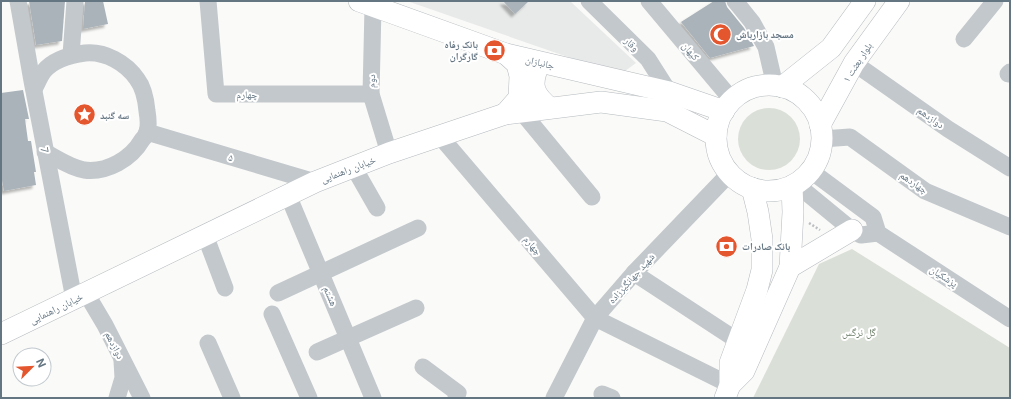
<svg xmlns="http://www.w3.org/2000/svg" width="1011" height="399" viewBox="0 0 1011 399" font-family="Inter,'Noto Naskh Arabic',sans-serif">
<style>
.built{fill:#e8e9e9}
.green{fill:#dadfd7}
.building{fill:#aab3b9;filter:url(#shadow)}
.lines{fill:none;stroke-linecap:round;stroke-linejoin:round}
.major-casing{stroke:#b5babe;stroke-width:22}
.path{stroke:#bbbfc2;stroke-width:2.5;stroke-dasharray:2 2;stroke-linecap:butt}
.minor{stroke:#c3c8cc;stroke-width:17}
.major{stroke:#fff;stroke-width:21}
.labels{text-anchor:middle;stroke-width:4;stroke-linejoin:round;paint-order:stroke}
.poi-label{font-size:10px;font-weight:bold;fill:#657683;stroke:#fff;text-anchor:start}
.street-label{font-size:10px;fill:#657683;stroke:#fff}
.park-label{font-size:10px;fill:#687a64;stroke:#fff}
</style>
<defs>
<filter id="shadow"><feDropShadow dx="-3.5" dy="3.5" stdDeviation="1" flood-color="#0004"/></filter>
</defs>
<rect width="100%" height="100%" fill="#fafaf8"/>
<!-- built -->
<polygon class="built" points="407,1 570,1 636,63 621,74 591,65"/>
<!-- green -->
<g class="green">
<circle cx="769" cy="139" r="31"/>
<polygon points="852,249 1010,348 1010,398 753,398 819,264"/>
</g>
<!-- building -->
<g class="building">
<polygon points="29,1 65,1 62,41 36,45"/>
<polygon points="85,1 103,1 108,24 83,29"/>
<polygon points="503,1 529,1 515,14"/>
<polygon points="714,1 725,1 727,7 744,28 754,46 710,58 681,22"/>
<polygon points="23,90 29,119 25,119 28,141 31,141 36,172 34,172 36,185 4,191 1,175 1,93"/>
</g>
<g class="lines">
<defs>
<g id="major">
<polyline points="359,1 506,54 669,92 724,111"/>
<path d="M 542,64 L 538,67 C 530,86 534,95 550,108"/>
<circle cx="769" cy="138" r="53"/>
<polyline points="782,87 831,48 865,1"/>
<polyline points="505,114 519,98 520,76 517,64 506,54"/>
<polyline points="820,125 854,63 899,1"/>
<polyline points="790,267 852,230"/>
<polyline points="1,334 315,182 389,153 505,114 601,102 667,111 716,136"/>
<polyline points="730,385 744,371 790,267 793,212 792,186"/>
<polyline points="725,398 730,385 730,363 757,290 762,270 762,239 758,212 752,188"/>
</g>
</defs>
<!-- major casing -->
<use href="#major" class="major-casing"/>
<!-- path -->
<polyline class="path" points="809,223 820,230"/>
<!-- minor -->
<g class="minor">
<polyline points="18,1 32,81 74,299"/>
<polyline points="208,1 216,94 371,94"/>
<polyline points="589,1 648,59 669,92"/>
<polyline points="649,1 732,100"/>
<polyline points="735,1 752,22 766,47 775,86"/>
<polyline points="373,7 371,94 389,153"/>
<polyline points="964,39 995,1"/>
<polyline points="71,55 75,1"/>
<polyline points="854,63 948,129 1010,168"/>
<polyline points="1008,74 1010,72"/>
<path d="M 34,89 C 37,84 40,76 44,71 C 54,59 70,55 85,53 C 105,51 126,63 137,79 C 144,88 146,100 147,111 C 148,117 149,126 147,132 C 146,135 144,138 142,140 C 131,159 107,173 84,170 C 69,167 58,159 45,152"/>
<polyline points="521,111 592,197"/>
<polyline points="147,132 315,182"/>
<polyline points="439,135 595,318 730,385"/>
<polyline points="822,139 850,137 925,191 1010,227"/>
<polyline points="353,166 377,208"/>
<polyline points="811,171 873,217 878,233 1010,319"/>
<polyline points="796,184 852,230 861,235 878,233"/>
<polyline points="288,195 373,398"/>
<polyline points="205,235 225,288"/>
<polyline points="634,273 738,341"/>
<polyline points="86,293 105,325 142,398"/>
<polyline points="278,293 418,228"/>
<polyline points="272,314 309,398"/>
<polyline points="208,343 232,398"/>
<polyline points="317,352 416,308"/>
<polyline points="423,367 458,393 456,398"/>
<polyline points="602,394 612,398"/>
<polyline points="117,398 123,378 122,361"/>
<polyline points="554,398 595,318 634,273 730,173"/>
</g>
<!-- major -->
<use href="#major" class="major"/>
</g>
<!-- icons -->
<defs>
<symbol id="mosque-disc" viewBox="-11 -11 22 22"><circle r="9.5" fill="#e4572e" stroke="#fff"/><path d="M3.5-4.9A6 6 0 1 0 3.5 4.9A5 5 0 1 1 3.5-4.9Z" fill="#fff"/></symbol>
<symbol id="bank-disc" viewBox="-11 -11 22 22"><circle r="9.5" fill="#e4572e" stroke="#fff"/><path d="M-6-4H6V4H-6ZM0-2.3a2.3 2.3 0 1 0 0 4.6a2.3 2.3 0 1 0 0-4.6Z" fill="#fff"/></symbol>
<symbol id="sight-disc" viewBox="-11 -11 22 22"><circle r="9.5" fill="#e4572e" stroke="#fff"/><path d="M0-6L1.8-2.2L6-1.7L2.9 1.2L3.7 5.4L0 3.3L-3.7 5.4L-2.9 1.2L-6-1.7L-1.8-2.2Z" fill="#fff"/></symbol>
</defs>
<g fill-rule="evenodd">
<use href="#mosque-disc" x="708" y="22" width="25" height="25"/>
<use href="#bank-disc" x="482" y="38" width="25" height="25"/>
<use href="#sight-disc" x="72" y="102" width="25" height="25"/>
<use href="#bank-disc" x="714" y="234" width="25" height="25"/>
</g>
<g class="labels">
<!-- poi labels -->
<g class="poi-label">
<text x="736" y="38">مسجد بازارباش</text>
<text x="478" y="48" text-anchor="end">بانک رفاه<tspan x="478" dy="12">گارگران</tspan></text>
<text x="100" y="119">سه گنبد</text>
<text x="742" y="250">بانک صادرات</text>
</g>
<!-- street labels -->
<g class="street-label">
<text transform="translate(632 44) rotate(44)" y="4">وقار</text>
<text transform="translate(691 51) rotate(50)" y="4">کیهان</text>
<text transform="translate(540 62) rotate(13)" y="4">جانبازان</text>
<text transform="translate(857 62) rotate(-57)" y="4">بلوار بعثت ۱</text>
<text transform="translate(371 81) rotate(-88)" y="4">دوم</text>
<text x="247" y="98">چهارم</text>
<text transform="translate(931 117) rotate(35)" y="4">دوازدهم</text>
<text transform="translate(45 150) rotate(79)" y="4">7</text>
<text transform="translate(231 157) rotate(16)" y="4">۵</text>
<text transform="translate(348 169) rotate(-21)" y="4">خیابان راهنمایی</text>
<text transform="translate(914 182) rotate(34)" y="4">چهاردهم</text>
<text transform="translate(533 245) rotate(49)" y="4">چهارم</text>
<text transform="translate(944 276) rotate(33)" y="4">پزشکیان</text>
<text transform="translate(631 278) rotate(-48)" y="4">شهید جهانگیرزاده</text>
<text transform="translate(331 296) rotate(67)" y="4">هشتم</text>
<text transform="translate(56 308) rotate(-26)" y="4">خیابان راهنمایی</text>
<text transform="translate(115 345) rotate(63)" y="4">دوازدهم</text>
</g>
<!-- park labels -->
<g class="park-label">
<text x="859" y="336">گل نرگس</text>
</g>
</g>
<!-- border -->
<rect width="1011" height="399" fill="none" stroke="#657683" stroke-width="4"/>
<!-- north arrow -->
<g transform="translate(32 367) rotate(66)"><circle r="19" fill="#ffffff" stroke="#c1c8cd"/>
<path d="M0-3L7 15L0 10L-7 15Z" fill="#e4572e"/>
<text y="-6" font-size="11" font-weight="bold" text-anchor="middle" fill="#657683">N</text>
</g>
</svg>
